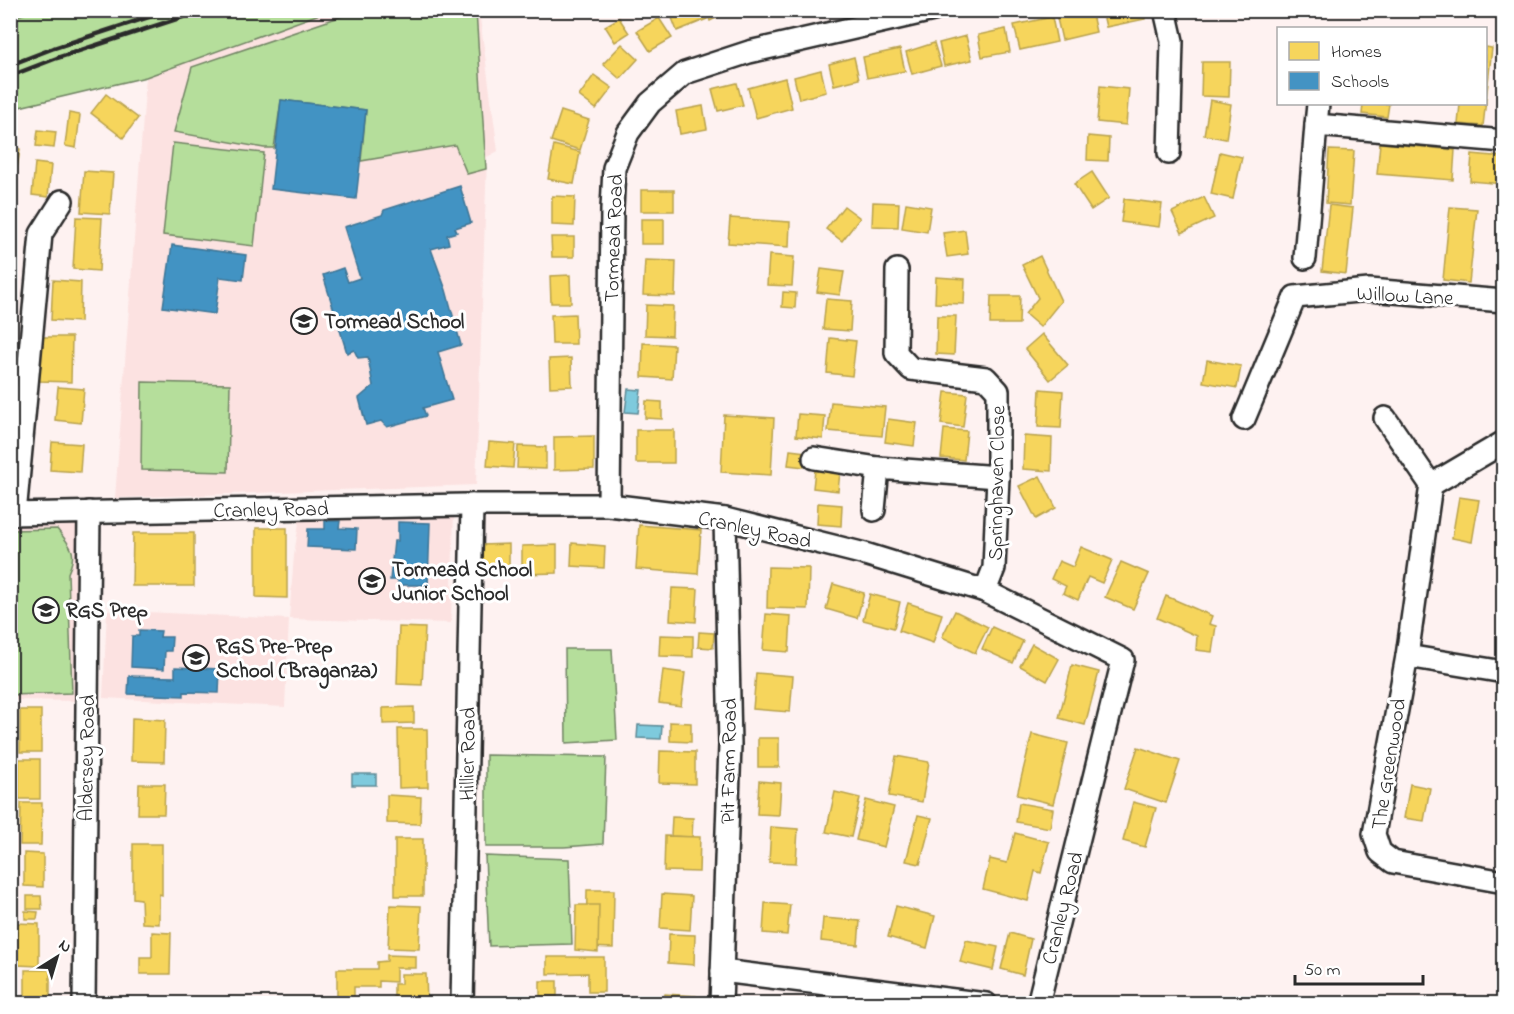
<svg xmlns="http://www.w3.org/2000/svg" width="1514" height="1014" viewBox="0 0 1514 1014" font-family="'Indie Flower',sans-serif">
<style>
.built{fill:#fce2e1}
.green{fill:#b5de9b;stroke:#708463;stroke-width:1.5}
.water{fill:#7ecadd;stroke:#5d8a96;stroke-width:1.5}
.homes{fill:#f6d55c;stroke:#b9a24d;stroke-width:1.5}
.schools{fill:#4393c3;stroke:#3c7495;stroke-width:1.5}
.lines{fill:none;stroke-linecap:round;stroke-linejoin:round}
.street-casing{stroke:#2b2b2b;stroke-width:26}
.street{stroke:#fff;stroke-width:21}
.rail{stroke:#2b2b2b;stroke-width:4.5}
.labels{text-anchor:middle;stroke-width:6;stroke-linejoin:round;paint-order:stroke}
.street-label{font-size:21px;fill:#2b2b2b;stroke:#fff}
.poi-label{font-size:21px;font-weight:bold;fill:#2b2b2b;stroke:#fff;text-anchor:start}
</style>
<rect width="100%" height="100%" fill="#fef2f1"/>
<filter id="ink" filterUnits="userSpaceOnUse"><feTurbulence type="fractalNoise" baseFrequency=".0167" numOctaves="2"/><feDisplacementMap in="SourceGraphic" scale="12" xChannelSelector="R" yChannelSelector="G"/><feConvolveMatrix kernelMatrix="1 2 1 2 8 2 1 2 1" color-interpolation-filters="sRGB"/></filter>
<g filter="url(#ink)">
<!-- built -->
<g class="built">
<polygon points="328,11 479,11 498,151 487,157 476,485 115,498 146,77"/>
<polygon points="301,510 454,510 451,623 289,619 285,707 103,698 107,610 289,619 294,555"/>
<polygon points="84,518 80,701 11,700 10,520"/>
</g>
<!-- green -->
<g class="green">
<polygon points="36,10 328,10 328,11 146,77 11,109 11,18"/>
<polygon points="357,11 476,11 486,169 467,174 455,145 361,161 366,110 281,100 274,148 264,148 174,132 192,67"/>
<polygon points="173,143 264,153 254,246 163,235"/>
<polygon points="142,382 230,384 228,472 141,470"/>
<path d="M 57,529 C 71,547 78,551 68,573 L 72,693 L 11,695 L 11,530 Z"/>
<polygon points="565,649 612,649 617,740 566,743"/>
<polygon points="486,755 606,757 603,844 564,847 486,847"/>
<polygon points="485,856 569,859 572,944 489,946"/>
</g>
<!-- water -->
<g class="water">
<polygon points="628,389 641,390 638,413 625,412"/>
<polygon points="638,725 662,726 661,739 637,738"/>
<rect x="352" y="774" width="24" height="11"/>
</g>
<!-- homes -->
<g class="homes">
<polygon points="669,10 703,10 707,19 677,31"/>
<polygon points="706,10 719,10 720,16 710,21"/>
<polygon points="1070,10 1091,10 1096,32 1062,40 1056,14"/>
<polygon points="1102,10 1143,10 1145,19 1106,27"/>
<polygon points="1052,17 1057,42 1020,50 1014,25"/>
<polygon points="619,18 629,33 615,42 605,26"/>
<polygon points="659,18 672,38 650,51 637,31"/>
<polygon points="1006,29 1010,52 982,57 978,35"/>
<polygon points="966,36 972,60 944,66 939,43"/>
<polygon points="934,43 941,66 912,74 906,52"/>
<polygon points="622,44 638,59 620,79 603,64"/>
<polygon points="1486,47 1492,48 1483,126 1458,124 1460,104 1486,104"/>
<polygon points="900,49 905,71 867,78 863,57"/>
<polygon points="854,57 859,79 834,85 829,64"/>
<polygon points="1202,62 1230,62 1229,97 1201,96"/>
<polygon points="821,70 826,92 799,99 794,77"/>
<polygon points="594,75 612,88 596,109 579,96"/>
<polygon points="785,78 792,108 756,118 748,88"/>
<polygon points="737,83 743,105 718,111 712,89"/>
<polygon points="1100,86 1129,89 1126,125 1097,122"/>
<polygon points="106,94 138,118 123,138 91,113"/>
<polygon points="1210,100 1231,104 1226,139 1204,135"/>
<polygon points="1363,104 1389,104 1387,117 1362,114"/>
<polygon points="703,106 707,129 680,134 676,111"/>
<polygon points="561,111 589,120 580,150 551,141"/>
<polygon points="69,113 80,115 76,148 65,146"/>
<polygon points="38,130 56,132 54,148 36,146"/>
<polygon points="1088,136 1109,138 1108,161 1087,160"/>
<polygon points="1380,143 1455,150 1453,180 1377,174"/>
<polygon points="554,145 580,152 574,184 548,179"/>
<polygon points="10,147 20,149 12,201 10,200"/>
<polygon points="1329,150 1354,151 1350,205 1326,203"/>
<polygon points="1220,152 1242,157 1233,199 1211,194"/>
<polygon points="1472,154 1504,157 1504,184 1470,181"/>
<polygon points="35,163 51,165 48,197 32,195"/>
<polygon points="84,171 113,173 110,214 81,212"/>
<polygon points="1092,172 1109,198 1091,210 1074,184"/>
<rect x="641" y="190" width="33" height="21"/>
<polygon points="552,196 575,197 574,226 552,225"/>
<polygon points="1204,197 1214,218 1182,233 1172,212"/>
<polygon points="1124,199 1162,204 1159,227 1121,222"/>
<polygon points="873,202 899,203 898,227 872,226"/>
<polygon points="906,203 931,207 927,232 902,228"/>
<polygon points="1329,205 1353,208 1346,274 1322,271"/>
<polygon points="844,206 860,218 842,241 826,229"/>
<polygon points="1450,207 1477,209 1469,283 1443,280"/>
<polygon points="76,217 102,218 99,271 73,269"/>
<polygon points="730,218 790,222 789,247 728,243"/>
<rect x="641" y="219" width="23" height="25"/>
<polygon points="965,230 968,254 947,257 943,233"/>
<polygon points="551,237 574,237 574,257 552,257"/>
<polygon points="769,255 794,257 792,286 767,285"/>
<polygon points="1040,256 1061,301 1040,327 1025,314 1038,298 1022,265"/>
<polygon points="645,260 676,261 675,296 643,295"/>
<polygon points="821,269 844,272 840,295 817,292"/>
<polygon points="570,275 571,303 551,303 550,276"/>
<polygon points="936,277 965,279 964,304 935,303"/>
<polygon points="53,280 81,282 80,322 51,320"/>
<polygon points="783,292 796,293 795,308 782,307"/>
<polygon points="991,296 1020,296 1019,324 990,324"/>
<polygon points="826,299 852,301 850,331 823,329"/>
<polygon points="646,305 673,306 672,336 645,335"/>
<polygon points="575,314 576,344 552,344 551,315"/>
<polygon points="937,316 956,316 954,355 936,354"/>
<polygon points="1042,334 1068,365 1050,380 1025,349"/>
<polygon points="40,337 72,337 71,382 39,381"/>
<polygon points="830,338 856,341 852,376 827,373"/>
<polygon points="643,343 674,345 672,379 642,377"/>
<polygon points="571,358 572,386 550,387 549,359"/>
<polygon points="1207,360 1241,366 1237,388 1203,382"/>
<polygon points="58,387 84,389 81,423 55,420"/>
<polygon points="1040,389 1063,391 1061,428 1038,427"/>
<polygon points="945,392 967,394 963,427 941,424"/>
<polygon points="646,401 662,402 662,419 645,418"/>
<polygon points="831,402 885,407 882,436 828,431"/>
<polygon points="798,414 825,416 823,439 796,436"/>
<polygon points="724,415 774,418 771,475 721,472"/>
<polygon points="888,419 917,423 914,446 885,442"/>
<polygon points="944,429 967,431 964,460 941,458"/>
<rect x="636" y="430" width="38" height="33"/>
<polygon points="594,436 594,469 554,470 554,437"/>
<polygon points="1024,436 1052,438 1051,471 1023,469"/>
<polygon points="52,442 82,444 80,472 50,470"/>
<polygon points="489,442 515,444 513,468 487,466"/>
<polygon points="518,446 546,447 546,469 517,468"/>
<polygon points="790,450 806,452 804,467 788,465"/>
<polygon points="815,470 840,472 838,491 813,488"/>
<polygon points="1040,476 1056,508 1036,519 1019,486"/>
<polygon points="1459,497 1479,500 1472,542 1452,538"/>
<polygon points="818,503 842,505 841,526 817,524"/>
<polygon points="639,525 701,530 698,574 636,569"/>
<polygon points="256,528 287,528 287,598 256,597"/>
<polygon points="133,533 194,533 194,586 132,586"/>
<polygon points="572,543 605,546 604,568 571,566"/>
<polygon points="509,544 509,570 483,571 482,545"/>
<polygon points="557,545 557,573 522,574 522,546"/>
<polygon points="1081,547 1112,560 1102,583 1088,577 1078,600 1063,593 1066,586 1051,579 1059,561 1073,567"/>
<polygon points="1121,562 1149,574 1133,609 1105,597"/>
<polygon points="768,567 809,568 808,609 767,608"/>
<polygon points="833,584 864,593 857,618 826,609"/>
<polygon points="672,588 698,589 696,622 670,620"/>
<polygon points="870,594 900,602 894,628 863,620"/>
<polygon points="1166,596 1212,616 1209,624 1216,626 1212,652 1196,650 1197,636 1157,618"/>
<polygon points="908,603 942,614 933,643 899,631"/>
<polygon points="955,611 988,627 975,653 942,637"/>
<polygon points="766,614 791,616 789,652 763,650"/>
<polygon points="399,627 425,628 422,685 397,684"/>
<polygon points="992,627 1023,641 1013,663 982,649"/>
<polygon points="699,632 714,633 713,648 698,647"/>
<polygon points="660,635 693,636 693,657 659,656"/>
<polygon points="1032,644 1059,659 1047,681 1020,666"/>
<polygon points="1072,665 1099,672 1085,725 1059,718"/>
<polygon points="663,670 685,673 681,706 659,703"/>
<polygon points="756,673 793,676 790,712 753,709"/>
<polygon points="414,707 414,723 383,724 383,708"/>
<rect x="20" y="710" width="21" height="42"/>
<polygon points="132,718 165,720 164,762 131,761"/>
<polygon points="670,722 691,723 691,742 670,741"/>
<polygon points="398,729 427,729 428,787 399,788"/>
<polygon points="1032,734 1068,743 1053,804 1017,795"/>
<rect x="758" y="738" width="21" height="29"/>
<polygon points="1138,747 1180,761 1166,803 1124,789"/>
<polygon points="660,751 695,752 695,784 659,783"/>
<polygon points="896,756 929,762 922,802 889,796"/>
<rect x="19" y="759" width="21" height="40"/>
<polygon points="759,781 781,783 779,815 757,814"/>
<polygon points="139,784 165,784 164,814 138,814"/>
<polygon points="1410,784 1430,788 1424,821 1404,818"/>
<polygon points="835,792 860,798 851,837 826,832"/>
<polygon points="387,795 421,797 420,824 387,823"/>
<polygon points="866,800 894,807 884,847 856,840"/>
<polygon points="1133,802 1156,808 1145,847 1123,841"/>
<polygon points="21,803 42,803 41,845 20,845"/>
<polygon points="1019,803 1053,809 1050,828 1016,822"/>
<polygon points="918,815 932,818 920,864 906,861"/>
<polygon points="672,817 693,818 692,837 671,836"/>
<polygon points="771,827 798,829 796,863 769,862"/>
<polygon points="1015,833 1049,842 1041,873 1035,871 1028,901 983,889 990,859 1007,863"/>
<polygon points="665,836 700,837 699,872 664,871"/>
<rect x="395" y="839" width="28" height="57"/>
<polygon points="133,844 162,844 162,895 159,894 159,924 142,923 141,899 133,898"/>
<polygon points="24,853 43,854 43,887 24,886"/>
<polygon points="587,890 614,890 613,948 586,947"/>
<polygon points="662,894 692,896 690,930 660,928"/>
<polygon points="27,896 41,896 42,909 27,909"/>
<polygon points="765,903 790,905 787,935 763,933"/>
<polygon points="390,905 421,906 419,949 388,948"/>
<polygon points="576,905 599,905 598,952 575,950"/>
<polygon points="896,906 935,916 927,948 888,937"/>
<polygon points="25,911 38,912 37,919 25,919"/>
<polygon points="823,918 860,921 858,945 821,941"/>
<polygon points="17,923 39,924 39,966 17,965"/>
<polygon points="152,932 171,933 170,974 140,974 140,957 152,957"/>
<polygon points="1010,933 1031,939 1023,975 1001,969"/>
<polygon points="669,934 695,935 694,965 668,963"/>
<polygon points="966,940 998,947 993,970 960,962"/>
<polygon points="387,955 416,956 416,968 396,968 396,982 379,981 379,987 354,987 354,1004 337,1004 337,969 377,969 377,962 387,961"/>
<polygon points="547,957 604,957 604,992 588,992 588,973 547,974"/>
<rect x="25" y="970" width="25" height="34"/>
<polygon points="401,974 426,974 427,1004 394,1004 394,984 401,984"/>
<rect x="540" y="981" width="17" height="15"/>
<polygon points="665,994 696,996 695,1004 664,1004"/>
<rect x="516" y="998" width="31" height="6"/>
</g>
<!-- schools -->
<g class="schools">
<polygon points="281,100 366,110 356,199 271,189"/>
<polygon points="460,186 471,223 455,228 457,232 447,235 449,244 431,249 446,290 461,345 438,352 452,400 423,408 426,416 387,427 381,421 366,425 359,398 373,386 368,357 358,358 354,350 347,353 323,275 343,268 348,282 360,278 344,227 382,215 384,210"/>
<polygon points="172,245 246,255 243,280 220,277 215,314 163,307"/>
<polygon points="325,521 340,521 339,528 357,529 356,549 307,547 308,529 325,529"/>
<polygon points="398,522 430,523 428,585 398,585 398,580 390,580 394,541 398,541"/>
<polygon points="139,630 161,631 160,637 172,637 171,651 165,651 164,669 131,667 132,636 139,636"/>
<polygon points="175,667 220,669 219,693 184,692 184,696 128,694 129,676 175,677"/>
</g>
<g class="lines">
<defs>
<g id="street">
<polyline points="1165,10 1172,41 1169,153"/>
<polyline points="1316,125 1318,104"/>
<polyline points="1305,258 1316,125 1504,141"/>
<polyline points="897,270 896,353 911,369 986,378 998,391 998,477 994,568 985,591"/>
<polyline points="1385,418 1431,485"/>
<polyline points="1244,419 1295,297 1369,290 1504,301"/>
<polyline points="1504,442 1431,485 1407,656 1374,834 1380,852 1393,862 1504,882"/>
<polyline points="814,458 878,468"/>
<polyline points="609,505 612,209 614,168 628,133 650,103 685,73 749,52 933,10"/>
<polyline points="874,510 878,468 998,477"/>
<polyline points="10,514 465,505 609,505 725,519 865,554 985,591 1123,660 1038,1004"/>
<polyline points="15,514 41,234 62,201"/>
<polyline points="1407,656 1504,672"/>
<polyline points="722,971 986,1004"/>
<polyline points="84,1004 89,512"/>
<polyline points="462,1004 472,505"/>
<polyline points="721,1004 730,745 725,519"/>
</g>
</defs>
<!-- street casing -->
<use href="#street" class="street-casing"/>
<!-- street -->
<use href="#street" class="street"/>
<!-- rail -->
<g class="rail">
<polyline points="10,65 54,48 170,10"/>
<polyline points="10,76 57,58 204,10"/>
</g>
</g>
</g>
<!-- icons -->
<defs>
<symbol id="school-ring" viewBox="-11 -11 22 22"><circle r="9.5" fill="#fff" stroke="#2b2b2b" stroke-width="1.5"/><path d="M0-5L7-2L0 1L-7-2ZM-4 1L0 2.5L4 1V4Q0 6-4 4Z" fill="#2b2b2b"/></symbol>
</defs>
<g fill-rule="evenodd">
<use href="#school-ring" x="289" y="306" width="30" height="30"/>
<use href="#school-ring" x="357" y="566" width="30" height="30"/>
<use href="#school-ring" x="31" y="595" width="30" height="30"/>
<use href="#school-ring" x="181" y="643" width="30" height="30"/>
</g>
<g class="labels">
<!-- street labels -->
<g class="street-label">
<text transform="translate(613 238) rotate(-88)" y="7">Tormead Road</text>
<text transform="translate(1405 295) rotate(3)" y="7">Willow Lane</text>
<text transform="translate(996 483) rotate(-89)" y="7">Springhaven Close</text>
<text transform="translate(271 509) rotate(-1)" y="7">Cranley Road</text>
<text transform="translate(755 529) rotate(12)" y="7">Cranley Road</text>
<text transform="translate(467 754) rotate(-89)" y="7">Hillier Road</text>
<text transform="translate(86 758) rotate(-89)" y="7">Aldersey Road</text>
<text transform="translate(728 761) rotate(-89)" y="7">Pit Farm Road</text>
<text transform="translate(1388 764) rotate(-81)" y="7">The Greenwood</text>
<text transform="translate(1062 908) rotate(-76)" y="7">Cranley Road</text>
</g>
<!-- poi labels -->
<g class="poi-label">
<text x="324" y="328">Tormead School</text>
<text x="392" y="576">Tormead School<tspan x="392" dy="24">Junior School</tspan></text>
<text x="66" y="617">RGS Prep</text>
<text x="216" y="653">RGS Pre-Prep<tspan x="216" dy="24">School (Braganza)</tspan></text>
</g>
</g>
<!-- margin -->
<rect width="1514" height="1014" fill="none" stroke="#fff" stroke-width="36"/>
<rect x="18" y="18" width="1478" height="978" fill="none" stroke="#2b2b2b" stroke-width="2" filter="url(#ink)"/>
<!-- legend -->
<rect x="1277" y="27" width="210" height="78" fill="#ffffff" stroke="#aaaaaa" stroke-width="1.5"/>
<rect x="1289" y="42" width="30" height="18" fill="#f6d55c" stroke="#aaaaaa" stroke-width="1.5"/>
<text x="1331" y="57" font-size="18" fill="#2b2b2b">Homes</text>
<rect x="1289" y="72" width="30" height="18" fill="#4393c3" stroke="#aaaaaa" stroke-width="1.5"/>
<text x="1331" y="87" font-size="18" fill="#2b2b2b">Schools</text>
<!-- north arrow -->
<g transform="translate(57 957) rotate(37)" stroke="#ffffff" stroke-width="4.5" paint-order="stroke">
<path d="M0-4.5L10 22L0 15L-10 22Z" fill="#2b2b2b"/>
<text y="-9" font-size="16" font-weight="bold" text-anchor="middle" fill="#2b2b2b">N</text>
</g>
<!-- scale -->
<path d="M1295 975v9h128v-9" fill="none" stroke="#2b2b2b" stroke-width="3"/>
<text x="1304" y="975" font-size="18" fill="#2b2b2b" stroke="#ffffff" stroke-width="4.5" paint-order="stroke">50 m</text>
</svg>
